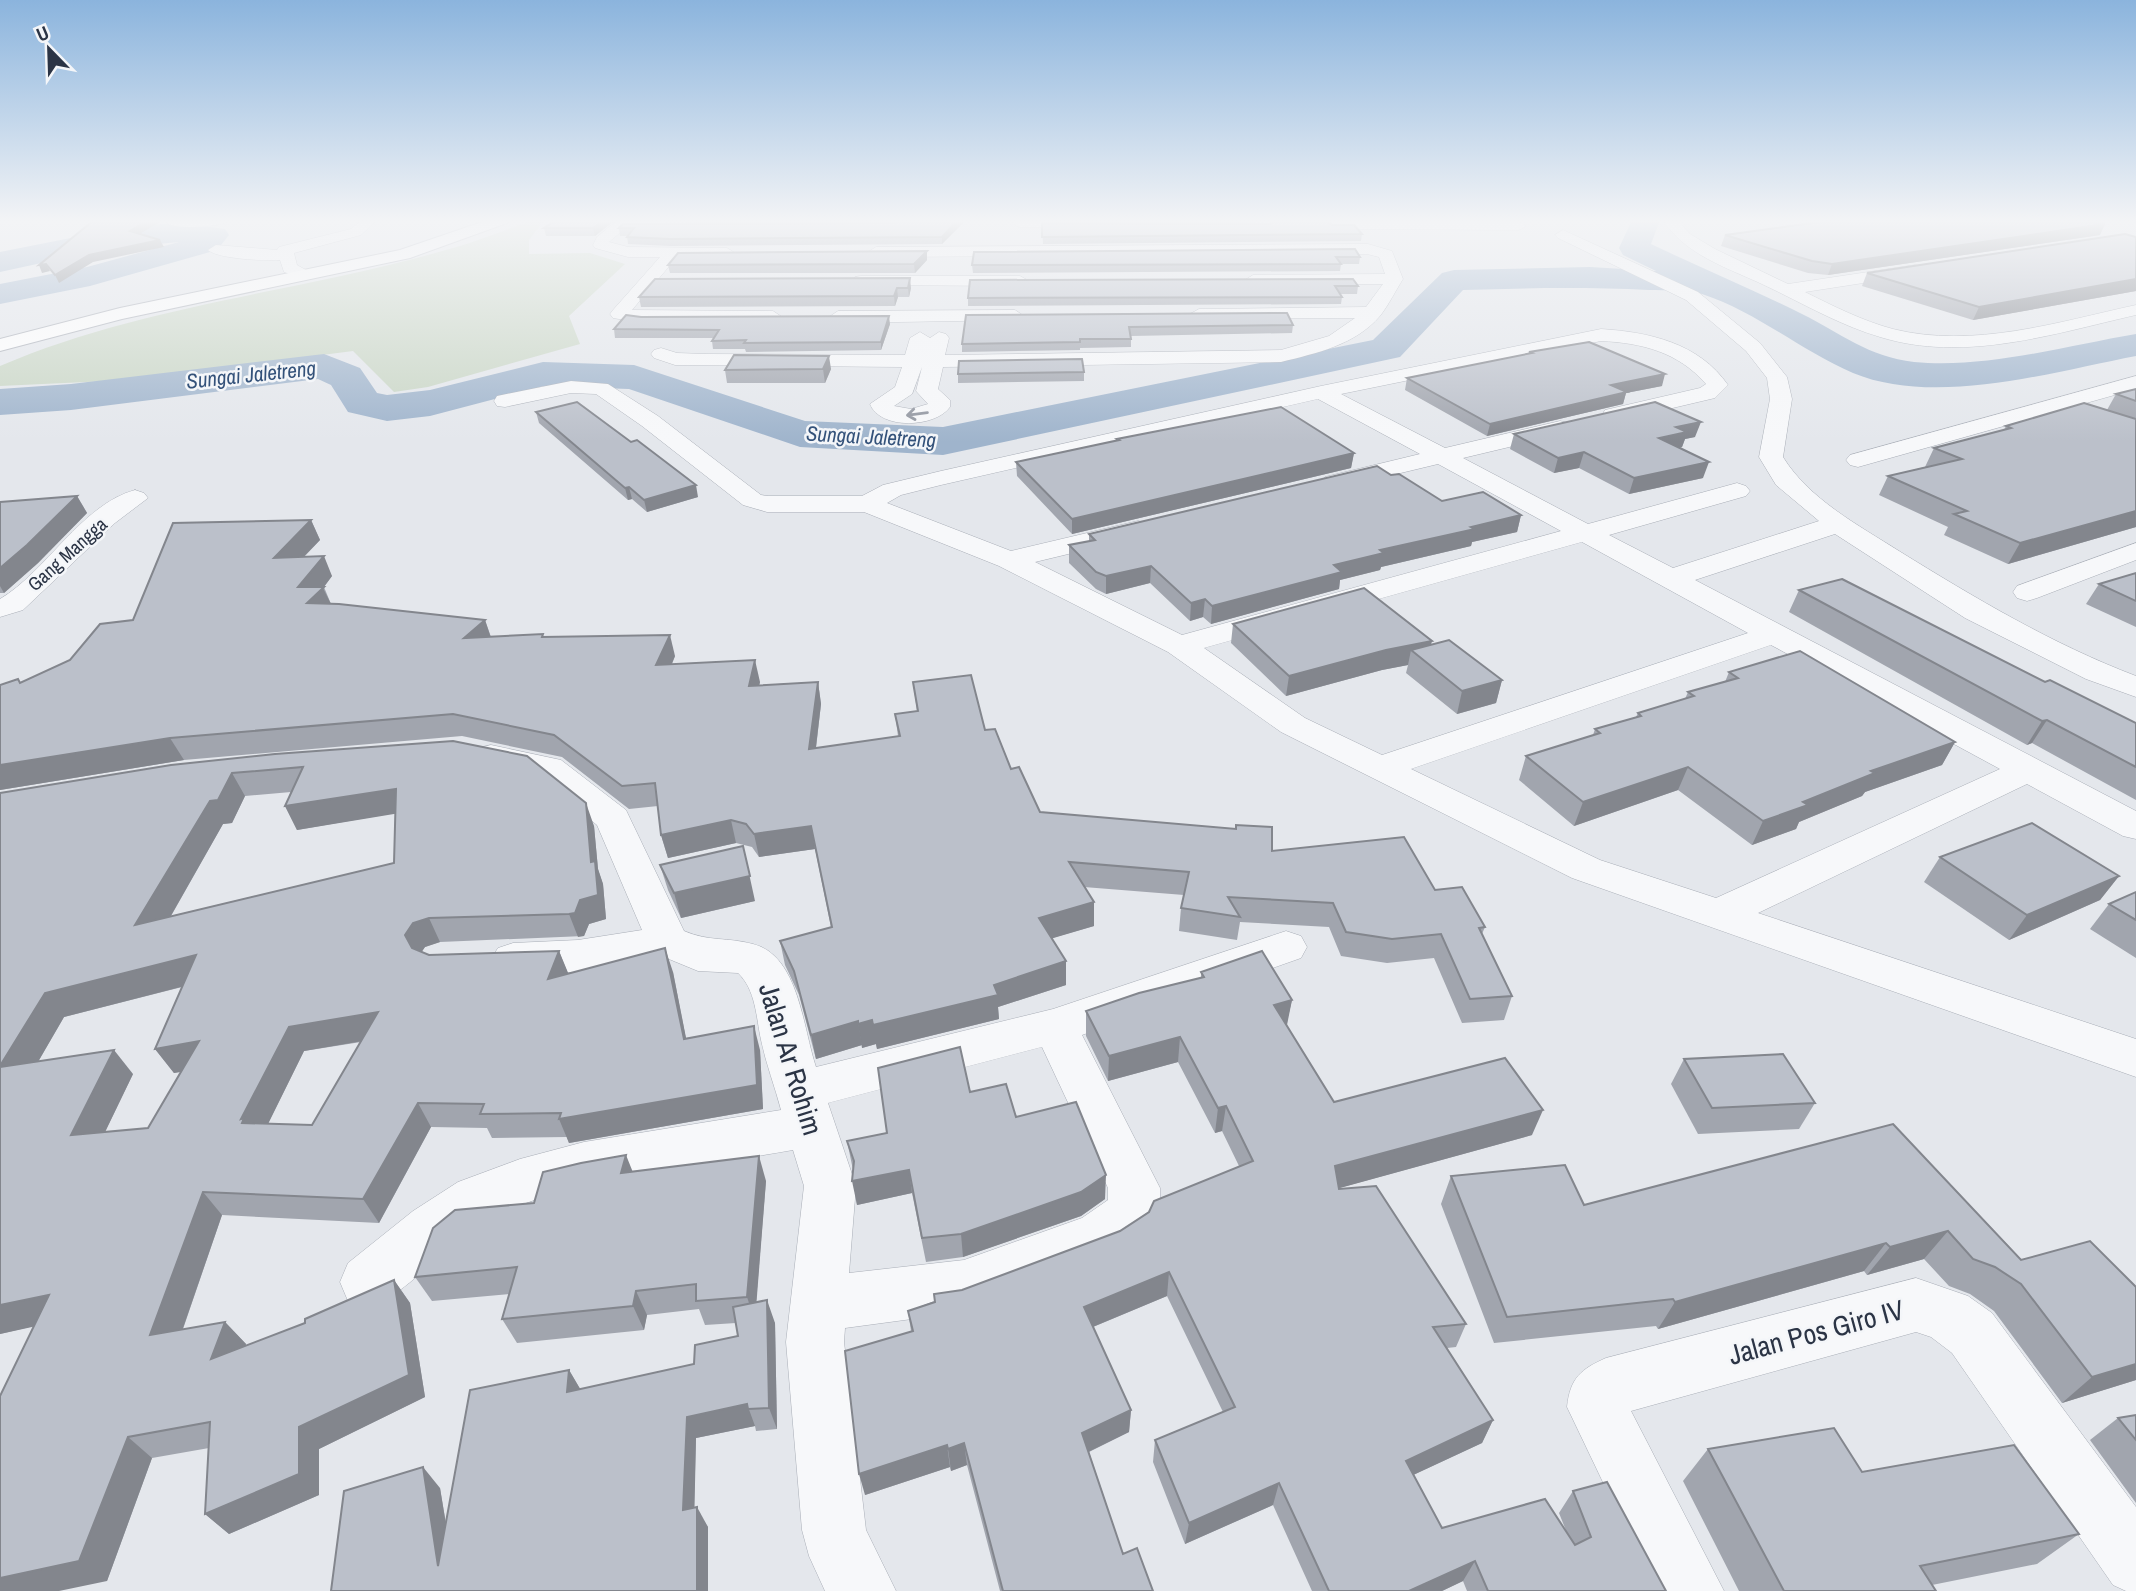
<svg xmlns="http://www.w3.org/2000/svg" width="2136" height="1591" viewBox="0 0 2136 1591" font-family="'Archivo Narrow',sans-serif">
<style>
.green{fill:#c9d6c5}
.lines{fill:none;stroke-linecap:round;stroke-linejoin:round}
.river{fill:#9fb4cc;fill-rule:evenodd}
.minor-casing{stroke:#a9aeb7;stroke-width:1}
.secondary-casing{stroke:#a9aeb7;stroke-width:2}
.minor{fill:#f7f8fa;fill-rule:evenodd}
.secondary{fill:#fff;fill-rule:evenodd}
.wall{fill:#a1a5ae;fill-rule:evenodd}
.shaded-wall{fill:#83868d}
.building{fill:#bbc0ca;stroke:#83868d;stroke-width:2;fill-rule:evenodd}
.oneway{stroke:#9196a0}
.labels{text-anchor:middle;stroke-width:5;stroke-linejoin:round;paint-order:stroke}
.far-street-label{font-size:19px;fill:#2b3445;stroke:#f4f6f9}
.far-water-label{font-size:21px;font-style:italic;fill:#34527a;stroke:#f4f6f9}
.near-street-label{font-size:28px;fill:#2b3445;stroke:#f4f6f9}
</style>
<rect width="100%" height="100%" fill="#e4e7ec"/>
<!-- green -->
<path class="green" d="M 534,220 L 544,220 L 529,240 L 529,254 L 590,253 L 625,264 L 569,316 L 580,344 L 428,387 L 394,392 L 353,351 L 129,380 L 0,386 L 0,366 C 144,304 304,292 453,248 C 480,240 507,229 534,220 Z"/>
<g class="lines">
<!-- river -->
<g class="river">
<path d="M 1632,220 L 1660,220 L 1651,244 C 1701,268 1752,289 1802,314 C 1840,333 1869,357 1914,362 C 1985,369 2065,346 2136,334 L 2136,356 C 2052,372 1935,407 1853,373 C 1801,351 1757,312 1702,294 C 1687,289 1666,291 1649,290 C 1587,287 1525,288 1463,290 L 1400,357 L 943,455 L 800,447 L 629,389 L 544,386 L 430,416 L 387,421 L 348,412 L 331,385 L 318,379 L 71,410 L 0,415 L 0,389 L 71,384 L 324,354 L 360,368 L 377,393 L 387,395 L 430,390 L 543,362 L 634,365 L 805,421 L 943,427 L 1373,340 L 1442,273 L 1454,270 L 1590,267 L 1656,271 L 1623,255 L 1619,248 Z"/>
<polygon points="160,224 187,224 225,229 229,235 217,250 90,286 0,304 0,284 87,267 179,242 106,249 0,272 0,252 106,231"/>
</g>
<defs>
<g id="minor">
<path d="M 170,220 L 231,220 C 223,227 175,230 167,223 Z"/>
<path d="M 362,220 L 377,220 L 361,235 L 294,253 L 297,265 L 313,274 L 305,279 L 284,272 L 280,260 C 265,261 218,259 208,250 L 216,245 L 277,250 L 279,247 L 351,229 Z"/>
<polygon points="618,220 751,220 744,224 630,224 609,242 628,247 727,248 735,253 727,258 677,257 632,310 773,311 782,317 773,323 643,323 613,318 610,314 613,310 660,257 628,257 595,248 593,245 597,237"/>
<polygon points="1015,220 1095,220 1098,223 1091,227 1019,227 1012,223"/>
<polygon points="1465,220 1519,222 1526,226 1519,230 1331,229 1324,225 1331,221"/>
<path d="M 1663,220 L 1677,220 L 1690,234 L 1715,249 L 1788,284 L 1915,265 L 1921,266 L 1923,270 L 1915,275 L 1805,292 C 1833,306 1863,321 1893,329 C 1973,349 2058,322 2136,305 L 2136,315 C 2053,334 1964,363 1880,337 C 1839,325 1802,303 1764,285 C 1728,268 1685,255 1663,220 Z"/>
<path d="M 1563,230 L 1698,292 L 1760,343 L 1787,377 L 1792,399 L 1783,457 C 1809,499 1858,525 1899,551 C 1975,598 2052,644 2136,676 L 2136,697 L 2086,679 L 1965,618 L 1835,534 L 1695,580 L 2136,811 L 2136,839 L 2123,836 L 2027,784 L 1758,913 L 2136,1039 L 2136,1077 L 1572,878 L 1281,732 L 1168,652 L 999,566 L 864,512 L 767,512 L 743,505 L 642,426 L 596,394 L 571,393 L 505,407 L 497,406 L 494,401 L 497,396 L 571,381 L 608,384 L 658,416 L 761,495 L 768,496 L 862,496 L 883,485 L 941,471 L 1321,386 L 1601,329 C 1649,332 1699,343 1728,385 L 1715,398 L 1613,422 L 1605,420 L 1602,415 L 1605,410 L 1700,388 L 1706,384 C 1678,352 1642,343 1601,341 L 1341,394 L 1445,448 L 1560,421 L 1568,423 L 1571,428 L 1568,433 L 1463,458 L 1588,524 L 1737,483 L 1746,486 L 1750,491 L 1746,496 L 1609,535 L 1673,568 L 1819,521 L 1776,485 L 1759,457 L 1770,399 L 1767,378 L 1746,351 L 1686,300 L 1558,238 L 1555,235 ZM 1318,399 L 1420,454 L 1325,477 L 1322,482 L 1325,487 L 1334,489 L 1438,464 L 1561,531 L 1182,635 L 1035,562 L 1147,535 L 1151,529 L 1147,523 L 1138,521 L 1011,551 L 887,503 L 901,495 L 941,485 ZM 1582,542 L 1748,633 L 1382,755 L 1305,718 L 1204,648 ZM 1771,645 L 2000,769 L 1716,898 L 1600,860 L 1411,769 Z"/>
<path d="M 1368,244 L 1392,251 L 1403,279 C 1396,290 1388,306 1380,316 C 1355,345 1317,353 1281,362 L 943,367 L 938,389 L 950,400 L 950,407 C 935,428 880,430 870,404 L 895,387 L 902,367 L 675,365 L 654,358 L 651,354 L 654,350 L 661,348 L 677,353 L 706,354 L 905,355 L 910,338 L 920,332 L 930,338 L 939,332 L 946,334 L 949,338 L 945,355 L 1281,350 L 1329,336 L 1355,318 L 1199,319 L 1190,314 L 1199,309 L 1366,307 L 1383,284 L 1253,285 L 1245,280 L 1253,275 L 1385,274 L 1379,257 L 1367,254 L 876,257 L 868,252 L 876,247 ZM 922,367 L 916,391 L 928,404 L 911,409 L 894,406 L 912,394 Z"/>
<polygon points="861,276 1020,276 1029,281 1020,286 855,285 852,281 855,277"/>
<polygon points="1015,310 1024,316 1021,320 838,323 829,317 838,311"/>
<polygon points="2136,376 2136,389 1858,467 1850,465 1846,460 1850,455"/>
<path d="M 135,490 L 144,493 L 148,498 L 115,523 L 23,610 L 0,617 L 0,599 C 46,572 82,504 135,490 Z"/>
<polygon points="2136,543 2136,560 2037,598 2027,601 2017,598 2013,592 2017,586"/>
<path d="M 491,745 L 561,760 L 626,810 L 684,931 C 710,942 727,937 753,944 C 799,955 803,1029 816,1067 L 1053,1009 L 1286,931 L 1301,936 L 1307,947 L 1301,958 L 1082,1035 L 1160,1188 L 1160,1201 L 1146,1234 L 1118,1253 L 964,1312 L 845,1328 L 844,1342 L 866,1530 L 896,1591 L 825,1591 L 809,1556 L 802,1530 L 786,1342 L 804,1186 L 793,1150 C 746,1158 699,1166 651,1175 C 599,1184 545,1192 497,1215 C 448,1237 417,1289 368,1308 L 348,1301 L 340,1282 L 348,1263 L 413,1211 L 458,1182 L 520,1159 L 584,1142 L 781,1110 C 775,1087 766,1064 761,1040 C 756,1017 756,990 738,973 L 698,971 L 664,957 L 578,972 L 513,975 L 498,970 L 491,959 L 498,948 L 513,943 L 578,940 L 642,930 L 597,825 L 536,776 L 479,764 L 473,756 L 479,748 ZM 1042,1047 L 1108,1188 L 1108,1200 L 1082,1218 L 964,1260 L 849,1273 L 856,1186 L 828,1103 Z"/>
<path d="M 1916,1278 L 1968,1296 L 1992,1313 L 2136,1507 L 2136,1591 L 2126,1591 L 2113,1585 L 1952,1353 L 1931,1337 L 1916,1332 L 1631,1411 L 1724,1591 L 1655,1591 L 1567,1407 C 1570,1378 1581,1369 1606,1358 Z"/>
</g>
<polygon id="secondary" points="488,220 510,220 507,223 410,258 122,319 0,351 0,339 120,308 400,250"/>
</defs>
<!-- minor casing -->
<use href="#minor" class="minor-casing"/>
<!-- secondary casing -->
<use href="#secondary" class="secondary-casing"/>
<!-- minor -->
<use href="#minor" class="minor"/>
<!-- secondary -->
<use href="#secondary" class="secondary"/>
</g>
<!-- wall -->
<g class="wall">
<polygon points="615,220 595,236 546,236 544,228"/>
<polygon points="966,220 942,244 671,246 628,244 627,236 620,236 619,228 893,223"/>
<polygon points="1273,220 1328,220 1327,221 1332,225 1362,234 1361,241 1043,244 1042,223 1270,224 1274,220"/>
<polygon points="1725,235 2100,235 1828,275 1808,273 1721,246"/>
<polygon points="2136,237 2136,291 1973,320 1862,286 1867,273"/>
<polygon points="927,251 927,260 915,273 670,273 668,265"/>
<polygon points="1360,257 1359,264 1341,264 1340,271 973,273 972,265"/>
<polygon points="655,279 911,288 909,297 898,297 895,306 641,307 639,297"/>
<polygon points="1358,286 1357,294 1340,294 1342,297 1341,304 968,306 968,298"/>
<polygon points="966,315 1293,325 1292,333 1131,336 1131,347 1080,348 1080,350 962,352 962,344"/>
<polygon points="641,317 890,324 881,350 746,352 745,349 713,349 712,341 713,338 615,338 614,329"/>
<polygon points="1529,352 1662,386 1626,393 1623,404 1487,436 1405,390 1407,378 1528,354"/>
<polygon points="831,369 825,383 727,383 725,370"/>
<polygon points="1084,372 1084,381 958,383 958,374"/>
<polygon points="2136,389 2136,527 2008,564 1944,535 1948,527 1879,495 1888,476 1925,467 1934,448 2004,430 2006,426 2107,410 2116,394"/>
<polygon points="536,412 698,497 647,512 632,499 628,500 539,423"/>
<polygon points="1514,434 1695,437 1685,439 1682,447 1679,448 1703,478 1629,494 1579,468 1554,473 1510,449"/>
<polygon points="1117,439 1354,453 1351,468 1072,534 1017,476 1016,462 1117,441"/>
<polygon points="1391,475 1442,501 1521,515 1517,532 1472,542 1471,546 1381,567 1380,570 1340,580 1339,589 1211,624 1203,617 1190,621 1150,583 1106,594 1096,589 1069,563 1069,545 1089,541 1089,534"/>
<polygon points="77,496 87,513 38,563 4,593 0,593 0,502"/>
<polygon points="311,520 320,540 304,557 332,576 324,587 331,604 485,620 491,637 544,637 675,656 672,664 760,682 759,685 818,682 821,704 816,748 898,736 895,714 917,711 913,682 985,730 1040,812 1272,851 1435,890 1485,927 1482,934 1512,996 1504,1020 1462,1023 1434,958 1387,963 1341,956 1329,927 1240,922 1237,940 1179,931 1181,908 1184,895 1084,887 1094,902 1094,926 1052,938 1066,961 1066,985 998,1007 999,1019 877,1049 876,1044 862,1048 862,1045 816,1059 799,995 785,965 780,941 831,927 815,849 759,857 752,847 736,843 668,858 661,835 658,806 629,809 562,757 462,736 184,760 0,790 0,685 21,683 70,660 133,620"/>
<polygon points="2136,573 2136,627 2086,604 2099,584"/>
<polygon points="1799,590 2045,682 2136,723 2136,800 2032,743 2027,745 1789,612"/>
<polygon points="1233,624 1431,645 1502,680 1496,703 1457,714 1406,673 1408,665 1382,670 1286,696 1231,643"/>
<polygon points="1729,672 1955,742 1942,765 1865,792 1862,796 1799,822 1796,829 1752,845 1678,790 1574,826 1519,780 1526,756 1593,735 1595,729 1636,717 1638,713 1685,699 1688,692 1725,682"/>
<path d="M 275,754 L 594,826 L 598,869 L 603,884 L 606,919 L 589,924 L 584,936 L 440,942 L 425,947 L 421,952 L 429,955 L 559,951 L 568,974 L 673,972 L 686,1039 L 760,1050 L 763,1109 L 569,1143 L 567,1137 L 492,1138 L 487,1128 L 431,1127 L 379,1223 L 222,1215 L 183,1329 L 225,1322 L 246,1344 L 245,1346 L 305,1323 L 394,1280 L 410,1303 L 425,1397 L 319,1449 L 319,1495 L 229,1534 L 205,1514 L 209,1448 L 152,1458 L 107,1581 L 34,1326 L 0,1334 L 0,793 ZM 291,792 L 285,806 L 297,830 L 395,813 L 394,863 L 171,916 L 223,824 L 232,823 L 245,796 ZM 182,987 L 155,1049 L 174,1073 L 181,1072 L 148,1128 L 105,1132 L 133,1074 L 38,1062 L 64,1017 ZM 361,1042 L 312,1125 L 268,1124 L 304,1051 Z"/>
<polygon points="1940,857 2119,876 2100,900 2009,940 1924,882"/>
<polygon points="660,865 755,901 681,918 668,890"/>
<polygon points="2136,892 2136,958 2090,929 2109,904"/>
<polygon points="1201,972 1292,1000 1286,1025 1334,1102 1532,1135 1339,1188 1466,1324 1456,1347 1447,1348 1493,1420 1482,1443 1413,1475 1442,1528 1567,1533 1559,1513 1573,1491 1666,1591 1467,1591 1463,1581 1442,1591 1312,1591 1273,1505 1185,1544 1153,1462 1155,1440 1223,1412 1167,1296 1093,1327 1131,1410 1129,1432 1089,1452 1123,1554 1153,1591 1000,1591 967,1465 951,1471 950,1467 865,1495 911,1331 908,1311 1120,1231 1239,1166 1222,1131 1215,1133 1178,1062 1108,1081 1086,1036 1086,1011 1201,978"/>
<polygon points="1684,1059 1815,1103 1799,1129 1698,1134 1671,1084"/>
<polygon points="970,1092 1016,1117 1105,1199 1081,1216 963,1257 926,1262 912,1193 857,1205 853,1170 847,1141 887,1133"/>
<polygon points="1893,1124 2136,1380 2062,1403 1994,1311 1970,1294 1949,1286 1924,1259 1867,1275 1864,1271 1658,1329 1656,1326 1494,1343 1441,1204 1451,1176 1584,1205"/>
<polygon points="632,1171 766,1181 756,1302 775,1323 777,1429 756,1431 755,1426 696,1438 694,1507 708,1527 708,1591 331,1591 440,1488 446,1524 569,1370 580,1389 694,1364 738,1336 736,1323 705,1325 699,1309 647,1315 644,1330 517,1343 502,1319 510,1294 432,1301 415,1277 534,1203"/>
<polygon points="2136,1415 2136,1503 2090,1440 2118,1418"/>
<polygon points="1708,1449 1862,1472 2079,1534 2037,1564 1932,1585 1936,1591 1739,1591 1683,1481"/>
</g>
<!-- shaded-wall -->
<g class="shaded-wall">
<polygon points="149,220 163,220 133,238 130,231"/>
<polygon points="604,220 615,220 595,236 593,228"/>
<polygon points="958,220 966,220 942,244 942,237"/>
<polygon points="1783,220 1803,220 1782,222"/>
<polygon points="2105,224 2100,235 1828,275 1832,264"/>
<polygon points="160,240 164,247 93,262 59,283 55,275 89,255"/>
<polygon points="927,251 927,260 915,273 914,264"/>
<polygon points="46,264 50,271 42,273 39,265"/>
<polygon points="910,278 911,288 909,297 908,288"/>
<polygon points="2136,279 2136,291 1973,320 1979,307"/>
<polygon points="897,288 898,297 895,306 894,296"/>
<polygon points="889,316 890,324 881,350 881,342"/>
<polygon points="829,356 831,369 825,383 823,369"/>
<polygon points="1665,374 1662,386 1626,393 1623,404 1487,436 1490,424 1611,385"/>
<polygon points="1701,422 1695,437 1685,439 1682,447 1654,453 1659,438 1676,427"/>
<polygon points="1584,452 1579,468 1554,473 1558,458"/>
<polygon points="1354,453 1351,468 1072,534 1072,519"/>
<polygon points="1709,462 1703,478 1629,494 1634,478"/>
<polygon points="696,485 698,497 647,512 644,500"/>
<polygon points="629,487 632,499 628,500 625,488"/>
<polygon points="77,496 87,513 38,563 4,593 0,586 0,568"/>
<polygon points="2136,511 2136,527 2008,564 2020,543"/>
<polygon points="1521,515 1517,532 1472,542 1471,546 1381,567 1380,570 1340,580 1339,589 1211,624 1212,606 1380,550 1471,527"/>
<polygon points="311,520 320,540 283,578 274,558"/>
<polygon points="324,556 332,576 323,588 333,608 316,624 298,587"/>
<polygon points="1151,566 1150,583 1106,594 1106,576"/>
<polygon points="1205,599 1203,617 1190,621 1191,603"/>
<polygon points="485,620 492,641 464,638"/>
<polygon points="670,635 675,656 662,687 656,665"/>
<polygon points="1432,641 1427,661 1411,650 1408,665 1382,670 1286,696 1289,676 1386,650"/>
<polygon points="755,660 760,682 754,708 749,686"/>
<polygon points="1502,680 1496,703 1457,714 1462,691"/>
<polygon points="818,682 821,704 813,772 809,749"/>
<polygon points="2047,720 2032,743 2027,745 2042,721"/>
<polygon points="170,738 184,760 0,790 0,765"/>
<polygon points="1955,742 1942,765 1865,792 1862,796 1799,822 1796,829 1752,845 1763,821 1871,771"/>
<polygon points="1688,767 1678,790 1574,826 1583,802"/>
<polygon points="232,773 245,796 232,823 223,824 152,949 135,925 210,801"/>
<polygon points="396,789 406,812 297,830 285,806"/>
<polygon points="586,803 594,826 598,869 603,884 606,919 589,924 584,936 578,937 569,914 591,862"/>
<polygon points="731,820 736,843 668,858 661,835"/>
<polygon points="811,826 815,849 759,857 754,834"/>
<polygon points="743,846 755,901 681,918 674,893"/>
<polygon points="2119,876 2100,900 2009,940 2027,915"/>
<polygon points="1094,902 1094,926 1040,942 1039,918"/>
<polygon points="429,918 440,942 425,947 417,959 405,935 413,923"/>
<polygon points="665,948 673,972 691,1063 684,1039"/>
<polygon points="559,951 569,975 548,979"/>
<polygon points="196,955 212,979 64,1017 21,1091 0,1068 0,1066 45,993"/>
<polygon points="1066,961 1066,985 998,1007 999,1019 877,1049 876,1044 862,1048 858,1024 994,985"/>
<polygon points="1292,1000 1287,1025 1270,1030 1274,1005"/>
<polygon points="378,1012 392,1036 304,1051 260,1140 242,1123 241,1119 289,1027"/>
<polygon points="858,1021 862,1045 816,1059 811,1035"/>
<polygon points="754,1026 760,1050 763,1109 569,1143 559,1119"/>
<polygon points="1180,1037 1178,1062 1108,1081 1109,1056"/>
<polygon points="199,1041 216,1065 174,1073 155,1049"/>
<polygon points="114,1050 133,1074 92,1159 71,1135"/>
<polygon points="418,1103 431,1127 379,1223 363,1199"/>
<polygon points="1226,1106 1222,1131 1215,1133 1218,1108"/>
<polygon points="1543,1110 1532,1135 1329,1191 1335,1166"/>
<polygon points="626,1155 636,1180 621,1173"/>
<polygon points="759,1156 766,1181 755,1321 747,1297"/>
<polygon points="909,1170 912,1193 857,1205 852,1181"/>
<polygon points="1106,1175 1105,1199 1081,1216 963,1257 961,1234"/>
<polygon points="203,1192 222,1215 173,1357 150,1335"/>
<polygon points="1948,1231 1924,1259 1867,1275 1890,1247"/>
<polygon points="1886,1243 1864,1271 1658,1329 1675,1302"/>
<polygon points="1169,1272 1167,1296 1083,1331 1084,1307"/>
<polygon points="394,1280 410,1303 425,1397 319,1449 319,1495 229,1534 205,1514 299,1427"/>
<polygon points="636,1291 647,1315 644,1330 633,1306"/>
<polygon points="49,1295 73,1318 0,1334 0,1305"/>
<polygon points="767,1300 775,1323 777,1429 769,1408"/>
<polygon points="225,1322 246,1344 233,1382 211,1359"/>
<polygon points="2136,1364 2136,1380 2062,1403 2092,1377"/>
<polygon points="569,1370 582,1392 567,1392"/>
<polygon points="747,1404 755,1426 696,1438 694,1530 683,1510 687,1417"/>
<polygon points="1131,1410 1129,1432 1082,1455 1082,1433"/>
<polygon points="1493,1420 1482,1443 1396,1483 1406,1461"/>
<polygon points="128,1437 152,1458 107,1581 59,1591 0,1591 0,1578"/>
<polygon points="964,1443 967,1465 951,1471 948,1449"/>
<polygon points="947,1445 950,1467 865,1495 859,1474"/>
<polygon points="423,1467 440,1488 456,1585 438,1566"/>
<polygon points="1279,1483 1273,1505 1185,1544 1189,1523"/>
<polygon points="697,1507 708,1527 708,1591 697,1591"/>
<polygon points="1475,1561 1463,1581 1442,1591 1409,1591"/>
</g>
<!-- building -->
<g class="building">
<polygon points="94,220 149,220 130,231 160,240 89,255 55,275 46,264 39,265"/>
<polygon points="556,220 604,220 593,228 544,228"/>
<polygon points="898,220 958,220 942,237 670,239 627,237 634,228 619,228 623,224 893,223"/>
<polygon points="1275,220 1325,220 1332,225 1354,225 1362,234 1042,237 1042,223 1270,224"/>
<polygon points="1834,220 2084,220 2105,224 1832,264 1812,261 1725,235"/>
<polygon points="2125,234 2136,237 2136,279 1979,307 1867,273"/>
<polygon points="1355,249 1360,257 1336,257 1341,264 972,265 974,252"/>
<polygon points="927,251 914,264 668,265 678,253"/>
<polygon points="910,278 908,288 897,288 894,296 639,297 655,279"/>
<polygon points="1353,279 1358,286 1335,286 1342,297 968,298 970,280"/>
<polygon points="1287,313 1293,325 1129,327 1131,339 1080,339 1080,342 962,344 966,315"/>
<polygon points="626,315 641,317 889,316 881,342 744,343 746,340 712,341 719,330 614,329"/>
<polygon points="1589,342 1665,374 1611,385 1627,392 1490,424 1407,378 1532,353 1529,352"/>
<polygon points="734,355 829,356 823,369 725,370"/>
<polygon points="1082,359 1084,372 958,374 959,361"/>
<polygon points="2136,389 2136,401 2116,394"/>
<polygon points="577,402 631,442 637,440 696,485 644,500 629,487 625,488 536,412"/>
<polygon points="1655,402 1701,422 1676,427 1687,432 1659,438 1709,462 1634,478 1584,452 1558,458 1514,434"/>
<polygon points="2084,403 2136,419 2136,511 2020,543 1954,514 1967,511 1888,476 1962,459 1934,448 2011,428 2006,426"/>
<polygon points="1281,407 1354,453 1072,519 1016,462 1119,440 1117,439"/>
<polygon points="1377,466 1391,475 1399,474 1442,501 1483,492 1521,515 1471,527 1475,529 1380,550 1384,553 1334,565 1342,572 1212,606 1205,599 1191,603 1151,566 1106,576 1096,572 1069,545 1095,540 1089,534"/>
<polygon points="77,496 27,545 0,568 0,502"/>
<polygon points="311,520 274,558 324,556 298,587 324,587 307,603 339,604 485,620 464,638 543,634 542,637 670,635 656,665 755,660 749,686 818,682 809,749 900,736 895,714 918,711 913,682 971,675 985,730 995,729 1011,769 1019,767 1040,812 1236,829 1236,825 1272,827 1272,851 1404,837 1435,890 1462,887 1485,927 1479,928 1512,996 1470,999 1441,934 1392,939 1346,932 1333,903 1228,897 1240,917 1181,908 1189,872 1069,862 1094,902 1039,918 1066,961 994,985 998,995 873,1025 872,1020 858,1024 858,1021 811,1035 794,971 780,941 832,927 811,826 754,834 746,824 731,820 661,835 655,783 622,786 554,735 453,714 170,738 0,765 0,685 18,679 20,683 70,660 100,624 133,620 173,523"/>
<polygon points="2136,573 2136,601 2099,584"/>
<polygon points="1842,579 2045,682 2050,680 2136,723 2136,767 2047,720 2042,721 1799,590"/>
<polygon points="1364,588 1432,641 1386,650 1289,676 1233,624"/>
<polygon points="1449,640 1502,680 1462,691 1411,650"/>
<polygon points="1800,651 1955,742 1871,771 1875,773 1803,802 1808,805 1763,821 1688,767 1583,802 1526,756 1600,733 1595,729 1641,716 1638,713 1694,696 1688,692 1738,678 1729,672"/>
<path d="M 453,741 L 527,756 L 586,803 L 591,862 L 595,861 L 598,895 L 580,900 L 575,913 L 569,914 L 429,918 L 413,923 L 405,935 L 412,948 L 429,955 L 559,951 L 548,979 L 665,948 L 684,1039 L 754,1026 L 757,1085 L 559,1119 L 561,1113 L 480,1114 L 484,1104 L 418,1103 L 363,1199 L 203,1192 L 150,1335 L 225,1322 L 211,1359 L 305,1323 L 305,1319 L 394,1280 L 409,1375 L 299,1427 L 299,1474 L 205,1514 L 210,1422 L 128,1437 L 79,1561 L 0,1578 L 0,1396 L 49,1295 L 0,1305 L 0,1067 L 114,1050 L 71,1135 L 148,1128 L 199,1041 L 155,1049 L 196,955 L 45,993 L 0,1066 L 0,793 L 171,765 L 275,754 ZM 303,767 L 285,806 L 396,789 L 394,863 L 135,925 L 210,801 L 218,800 L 232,773 ZM 378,1012 L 312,1125 L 242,1123 L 244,1118 L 241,1119 L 289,1027 Z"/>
<polygon points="2032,823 2119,876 2027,915 1940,857"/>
<polygon points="743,846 750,876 674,893 660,865"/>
<polygon points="2136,892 2136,920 2109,904"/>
<polygon points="1262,951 1292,1000 1274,1005 1334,1102 1505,1058 1543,1110 1335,1166 1339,1189 1376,1186 1466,1324 1433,1327 1493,1420 1406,1461 1442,1528 1545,1499 1575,1545 1591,1537 1573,1491 1607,1482 1666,1591 1488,1591 1475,1561 1409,1591 1329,1591 1279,1483 1189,1523 1155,1440 1235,1407 1169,1272 1084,1307 1131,1410 1082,1433 1123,1554 1137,1548 1153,1591 1003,1591 964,1443 948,1449 947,1445 859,1474 845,1351 913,1331 908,1311 935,1302 934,1294 962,1290 1120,1231 1149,1212 1154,1201 1253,1161 1226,1106 1218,1108 1180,1037 1109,1056 1086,1011 1139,993 1204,977 1201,972"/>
<polygon points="960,1047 970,1092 1006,1084 1016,1117 1076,1102 1106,1175 1081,1192 961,1234 922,1238 909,1170 852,1181 854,1161 847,1141 887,1133 878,1068"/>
<polygon points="1783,1054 1815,1103 1712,1108 1684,1059"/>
<polygon points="1893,1124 2021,1260 2090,1241 2136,1287 2136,1364 2092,1377 2021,1284 1995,1267 1973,1259 1948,1231 1890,1247 1886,1243 1675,1302 1673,1299 1507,1317 1451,1176 1565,1165 1584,1205"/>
<polygon points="626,1155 621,1173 759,1156 747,1297 696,1301 696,1284 636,1291 633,1306 502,1319 517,1267 415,1277 433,1228 455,1210 534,1203 543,1172 581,1163"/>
<polygon points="767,1300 769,1408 748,1409 747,1404 687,1417 683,1510 697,1507 697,1591 331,1591 344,1491 423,1467 438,1566 470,1390 569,1370 567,1392 694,1364 695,1345 738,1336 733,1307"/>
<polygon points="2136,1415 2136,1440 2118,1418"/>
<polygon points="1834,1428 1862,1472 2014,1445 2079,1534 1920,1566 1936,1591 1784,1591 1708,1449"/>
</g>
<!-- one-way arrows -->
<defs><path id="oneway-shaft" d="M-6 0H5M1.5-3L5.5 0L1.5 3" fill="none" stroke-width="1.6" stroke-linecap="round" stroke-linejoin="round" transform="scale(1.75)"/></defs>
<use class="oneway" href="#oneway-shaft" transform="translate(917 414) rotate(173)"/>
<!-- sky -->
<linearGradient id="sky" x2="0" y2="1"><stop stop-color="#8bb4dd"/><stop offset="0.5" stop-color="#f3f4f6"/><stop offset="1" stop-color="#f3f4f6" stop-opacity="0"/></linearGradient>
<rect width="2136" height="442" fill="url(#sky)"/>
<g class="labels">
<!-- far-street labels -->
<g class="far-street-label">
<text transform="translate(67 554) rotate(-42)" y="7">Gang Mangga</text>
</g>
<!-- far-water labels -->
<g class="far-water-label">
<text transform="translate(251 375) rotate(-6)" y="7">Sungai Jaletreng</text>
<text transform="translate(871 437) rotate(3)" y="7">Sungai Jaletreng</text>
</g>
<!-- near-street labels -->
<g class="near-street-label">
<text transform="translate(791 1059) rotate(73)" y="10">Jalan Ar Rohim</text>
<text transform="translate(1816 1332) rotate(-15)" y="10">Jalan Pos Giro IV</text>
</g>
</g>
<!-- north arrow -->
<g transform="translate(49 49) rotate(337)" stroke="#f4f6f9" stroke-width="5" paint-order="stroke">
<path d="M0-5L12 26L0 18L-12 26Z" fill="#2b3445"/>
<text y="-10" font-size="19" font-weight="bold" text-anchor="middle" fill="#2b3445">U</text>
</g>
</svg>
